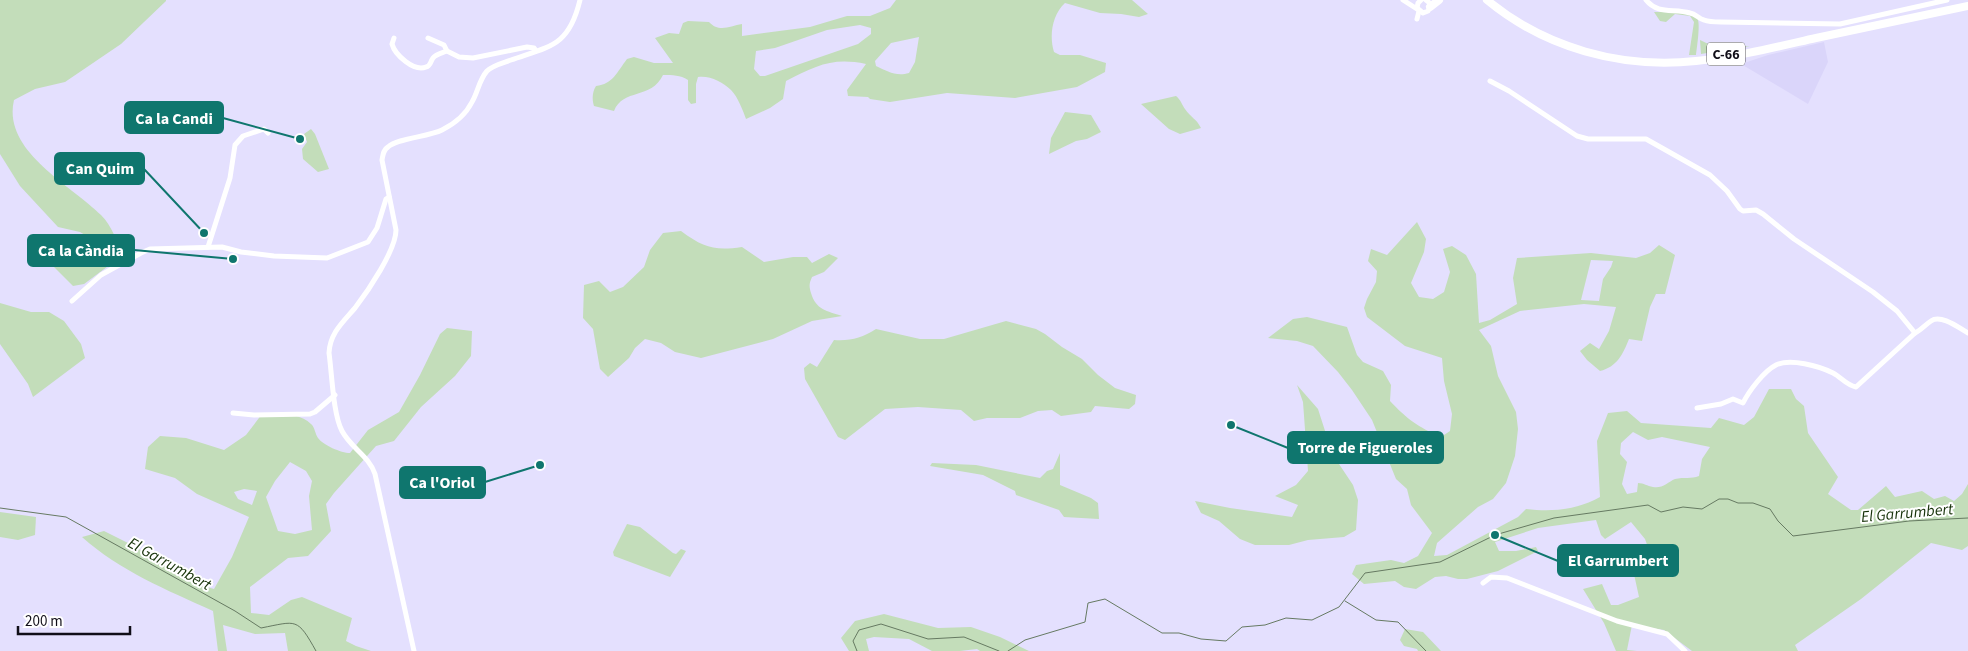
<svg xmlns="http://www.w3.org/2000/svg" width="1968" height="651" viewBox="0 0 1968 651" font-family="'Source Sans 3',sans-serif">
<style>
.built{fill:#dad5fa}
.green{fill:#c3ddba;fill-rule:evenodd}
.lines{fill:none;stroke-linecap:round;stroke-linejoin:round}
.stream{stroke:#667a62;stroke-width:1}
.minor{stroke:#fff;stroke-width:5}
.highway{stroke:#fff;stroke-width:8}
.labels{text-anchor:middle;stroke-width:4;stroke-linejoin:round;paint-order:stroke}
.shield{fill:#fff;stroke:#58565d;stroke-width:1}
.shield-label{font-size:14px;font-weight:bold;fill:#100e18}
.water-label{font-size:16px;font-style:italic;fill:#163209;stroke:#fff}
.leader{fill:none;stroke:#0f766e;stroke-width:2}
.callout-dot{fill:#0f766e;stroke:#fff;stroke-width:2}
.callout{fill:#0f766e;stroke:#0f766e;stroke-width:2}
.callout-label{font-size:16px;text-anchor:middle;font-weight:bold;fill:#fff}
</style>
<rect width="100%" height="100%" fill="#e4e0fe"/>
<!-- built -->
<polygon class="built" points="1824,42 1828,62 1808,104 1741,64 1768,55"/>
<!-- green -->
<g class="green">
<path d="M 0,0 L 166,0 L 166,1 L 121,44 L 65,82 L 35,89 L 14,100 C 2,151 71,185 101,215 C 112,226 117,242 123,255 L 84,284 L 73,286 L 53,266 L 62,251 L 76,244 L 85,235 L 80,232 L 58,227 L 20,186 L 0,154 Z"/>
<path d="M 896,0 L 1132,0 L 1148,14 L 1139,17 L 1121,14 L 1100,13 L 1065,3 C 1052,15 1049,36 1054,52 L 1060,55 L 1080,55 L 1106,63 L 1105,72 L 1077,87 L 1015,98 L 947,93 L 890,102 L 870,99 L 868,97 L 848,96 L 847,90 L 866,64 C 832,57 816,66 786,81 L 783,99 L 770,108 L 746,119 C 743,111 738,97 731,90 C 723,82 709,75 698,77 L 696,84 L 696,103 L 691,104 L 688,100 L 688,80 C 680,75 673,75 663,75 C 651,100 623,88 614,111 L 594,106 C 592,100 592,92 596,86 C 613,84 617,72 627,59 L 634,57 L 654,63 L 673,63 L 655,38 L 669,33 L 679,34 L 683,23 L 688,21 L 709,22 C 719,33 730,26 742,24 L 742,36 L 810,27 L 847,16 L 870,16 L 890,8 ZM 860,25 L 871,28 L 871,34 L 858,44 L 765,76 L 760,76 L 754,69 L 756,51 L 775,48 L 827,30 ZM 919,37 L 915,62 L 909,73 C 896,77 887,71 876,66 L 875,61 L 891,43 Z"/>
<path d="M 1654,12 C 1664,12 1694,9 1698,20 C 1700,27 1697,47 1696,55 L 1689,55 L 1694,22 L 1690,16 L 1675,14 L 1666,22 L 1660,21 Z"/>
<polygon points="1700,40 1721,50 1741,46 1750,46 1701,54"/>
<path d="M 1176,96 C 1181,100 1182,105 1185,109 C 1191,118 1196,118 1201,128 L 1180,134 L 1169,129 L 1141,104 Z"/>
<polygon points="1065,112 1091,115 1101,132 1087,139 1076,141 1049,154 1051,138"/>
<polygon points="311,129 315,134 329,169 318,172 303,159 302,149 307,142 304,134"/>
<path d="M 1417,222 L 1426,239 L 1424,252 L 1411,283 L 1419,297 L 1433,299 L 1444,292 L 1450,272 L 1443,249 L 1452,246 L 1466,255 L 1476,274 L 1479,323 L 1490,320 L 1517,304 L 1513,278 L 1517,258 L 1591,253 L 1636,258 L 1650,253 L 1659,245 L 1675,255 L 1665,294 L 1656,294 L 1650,307 L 1642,341 L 1629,339 C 1623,354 1617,367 1600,371 L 1587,360 L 1580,351 L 1590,343 L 1599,349 L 1609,331 L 1616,307 L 1584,304 L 1520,311 L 1479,330 L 1491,346 L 1498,376 L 1516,412 L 1518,429 L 1515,456 L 1506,483 L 1493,499 L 1478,507 L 1437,543 L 1434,556 L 1447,555 L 1518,517 L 1526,509 C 1553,512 1576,510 1600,497 L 1597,441 L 1608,413 L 1627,411 L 1641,423 L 1711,428 L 1719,418 L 1744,425 L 1754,417 L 1769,389 L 1791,389 L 1796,399 L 1804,406 L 1808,433 L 1838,477 L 1828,494 L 1851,510 L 1858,510 L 1886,486 L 1895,497 L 1922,491 L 1934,499 L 1945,496 L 1954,501 L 1962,494 L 1968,484 L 1968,546 L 1962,550 L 1931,543 L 1861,599 L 1795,645 L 1798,651 L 1692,651 L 1664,630 L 1632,625 L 1627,650 L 1637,651 L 1616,651 L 1604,623 L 1583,589 L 1602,584 L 1611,605 L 1618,605 L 1639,597 L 1632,565 L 1650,553 L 1645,539 L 1631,522 L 1605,539 L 1601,535 L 1596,520 L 1538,528 L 1495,542 L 1499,551 L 1516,551 L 1536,547 L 1538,551 L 1498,571 L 1467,579 L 1458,579 L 1446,576 L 1435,577 L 1416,589 L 1404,587 L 1395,581 L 1364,584 L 1352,574 L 1356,565 L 1391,560 L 1404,563 L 1418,556 L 1432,533 L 1411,505 L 1407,489 L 1396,479 L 1372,420 L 1352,390 L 1338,372 L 1313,346 L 1297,341 L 1268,338 L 1293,319 L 1307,317 L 1347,327 L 1357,355 L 1363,362 L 1383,371 L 1391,385 L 1390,401 C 1407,419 1418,427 1441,437 L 1450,431 L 1452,414 L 1444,381 L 1442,358 L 1405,346 L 1367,317 L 1364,308 L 1367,299 L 1376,282 L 1377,271 L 1368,261 L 1371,249 L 1387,255 ZM 1591,260 L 1613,261 L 1611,267 L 1603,279 L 1599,301 L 1581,300 ZM 1633,432 L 1648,440 L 1662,437 L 1710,447 L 1702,459 L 1699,476 C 1691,479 1684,477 1675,479 C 1668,482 1662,489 1653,487 C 1647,486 1644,483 1638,483 L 1637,492 L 1627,494 L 1622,484 L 1627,462 L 1620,454 L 1621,443 Z"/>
<path d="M 681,231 C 704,248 715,251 742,247 L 764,262 L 793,257 L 807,257 L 812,263 L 829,254 L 838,258 L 824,272 L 812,277 C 809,284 809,286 811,293 C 816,310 827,311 842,316 L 812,321 L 773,339 L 701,358 L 675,352 L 661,343 L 645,339 L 635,348 L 629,358 L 608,377 L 600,369 L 593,329 L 583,318 L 584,285 L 599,281 L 610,292 L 623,287 L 644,267 L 650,250 L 663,233 Z"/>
<polygon points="0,303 31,312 49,312 64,321 81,344 85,358 33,397 28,384 0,344"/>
<path d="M 1006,321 L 1036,329 L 1045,334 L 1062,347 L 1082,359 L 1098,375 L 1115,388 L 1136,395 L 1135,404 L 1129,409 L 1095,406 L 1091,412 L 1061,416 L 1052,410 L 1038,411 L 1020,418 L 987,418 L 974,421 L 961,410 L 918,407 L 885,409 L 845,440 L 838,437 L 805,379 L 804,368 L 810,363 L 817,367 L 834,340 C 851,341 862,338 876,329 L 920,339 L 944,339 Z"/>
<path d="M 447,328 L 472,331 L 471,356 L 455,376 L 421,407 L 394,441 L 376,446 L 334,493 L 326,504 L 331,531 L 308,556 L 288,558 L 250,587 L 251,613 L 269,615 L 291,600 L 302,597 L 352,618 L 346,641 L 356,646 L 371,651 L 288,651 L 285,633 L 255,634 L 223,625 L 227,651 L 218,651 L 213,611 C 167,590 120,571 82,537 L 104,531 L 134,546 L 193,583 L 214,589 L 232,557 L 249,517 L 197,494 L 175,478 L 145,469 L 148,447 L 160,436 L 186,438 L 224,450 L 246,435 L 262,414 C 277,413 299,412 311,424 C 315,427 315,434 318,438 C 323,445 341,453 350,453 L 368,430 L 399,412 L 420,375 L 440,334 ZM 290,462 L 306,471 L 312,481 L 309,496 L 312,530 L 295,534 L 278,531 L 266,497 L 275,481 ZM 244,489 L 257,491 L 252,505 L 238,499 L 234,492 Z"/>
<polygon points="1297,385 1318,409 1327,437 1339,464 1353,485 1358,500 1356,530 1344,537 1308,540 1289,545 1255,545 1240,539 1219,521 1201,513 1195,501 1230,508 1292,517 1298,505 1275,496 1296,485 1308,471 1303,402"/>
<polygon points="1060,453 1060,485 1091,498 1098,503 1099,519 1064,517 1059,510 1016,495 1015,491 983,475 930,466 932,463 976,465 1040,478 1047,471 1053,469"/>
<polygon points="0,512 36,517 35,535 18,540 0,537"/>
<polygon points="627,524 640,527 673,553 676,554 681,549 686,551 670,577 614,556 613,552"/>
<polygon points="884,614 938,628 971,627 1000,637 1029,651 980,651 977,649 960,651 932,651 909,639 874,637 866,639 869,651 849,651 841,638 855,621"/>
<polygon points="1405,629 1423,632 1441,651 1418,651 1417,649 1404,646 1400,640"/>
</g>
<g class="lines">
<!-- stream -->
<g class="stream">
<path d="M 0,508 L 66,517 L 235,611 L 261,628 C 297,621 297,617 316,651"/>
<polyline points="1345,601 1376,620 1398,622 1426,651"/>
<polyline points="857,651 853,641 859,630 881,624 928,639 964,637 999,651"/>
<polyline points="1008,651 1025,640 1085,622 1088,603 1105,599 1162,633 1179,633 1201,639 1226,641 1242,627 1265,625 1286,618 1312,620 1339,607 1365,573 1440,562 1495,535 1554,518 1648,505 1661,512 1683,507 1702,509 1719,499 1728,499 1738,503 1753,503 1770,509 1778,521 1793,536 1909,521 1968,518"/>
</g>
<!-- minor -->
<g class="minor">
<polyline points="1403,0 1417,9"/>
<path d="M 1421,0 L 1418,3 L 1417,8 L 1423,13 L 1428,11 C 1431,7 1431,3 1426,0"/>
<path d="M 1646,0 C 1658,15 1674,8 1690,13 C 1696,14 1699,19 1704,20 C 1709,22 1715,22 1721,22 L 1840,24 L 1947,0"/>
<polyline points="1417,19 1419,11"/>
<path d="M 394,38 L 392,44 C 395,55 414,72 426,67 C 431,66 430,62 433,58 C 436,54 442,53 447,51 L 459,57 L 473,58 L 527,47 L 534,48 L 536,51"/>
<polyline points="428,38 444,45 447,51"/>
<polyline points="1490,81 1509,91 1577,136 1588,139 1646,139 1710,175 1727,191 1740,209 1743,211 1756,210 1763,214 1794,239 1873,292 1897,311 1915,333"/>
<polyline points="208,247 230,178 235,145 243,136 264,129 268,133"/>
<polyline points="72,301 101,275 141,253 150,249 222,247 241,252 274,256 327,258 368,242 377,228 386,199 389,197"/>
<path d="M 1697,408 L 1721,404 L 1733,399 L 1743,403 C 1749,391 1764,371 1776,365 C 1790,358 1819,366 1833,373 C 1841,377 1846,385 1856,387 L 1915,333 C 1921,330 1925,325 1931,321 C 1941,314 1959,328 1968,333"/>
<polyline points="233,413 254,415 310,414 315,412 335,395"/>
<polyline points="1483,583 1491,577 1507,578 1617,621 1667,634 1685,651"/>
<path d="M 414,651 L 375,474 C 369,456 351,448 342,431 C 333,414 332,374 329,353 C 330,333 343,322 355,308 C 368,291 396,250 396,230 L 382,160 C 383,155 383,150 388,147 C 398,138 428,137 442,130 C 454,124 466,114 472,102 C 478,92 479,80 487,71 C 493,65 503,63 511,60 C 551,46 569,46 580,0"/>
</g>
<!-- highway -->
<g class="highway">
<path d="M 1487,0 C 1545,48 1621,69 1696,61 C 1736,57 1776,47 1816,38 C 1866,27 1917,17 1968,6"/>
<polyline points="1430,7 1439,0"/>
</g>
</g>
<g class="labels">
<!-- shield labels -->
<rect class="shield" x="1707" y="42.5" width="38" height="23" rx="4"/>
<g class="shield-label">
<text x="1726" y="59">C-66</text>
</g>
<!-- water labels -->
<g class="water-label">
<text transform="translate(1907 512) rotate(-5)" y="6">El Garrumbert</text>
<text transform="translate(170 563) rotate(29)" y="6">El Garrumbert</text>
</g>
</g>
<!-- callouts -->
<path class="leader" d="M300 139L223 118M204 233L144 169M233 259L134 250M1231 425L1288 448M540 465L485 482M1495 535L1558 561"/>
<g class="callout-dot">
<circle cx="300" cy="139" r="5"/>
<circle cx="204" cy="233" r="5"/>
<circle cx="233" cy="259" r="5"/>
<circle cx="1231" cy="425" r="5"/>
<circle cx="540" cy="465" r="5"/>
<circle cx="1495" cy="535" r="5"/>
</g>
<g class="callout">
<rect x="125" y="102" width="98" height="31" rx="5"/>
<rect x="55" y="153" width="89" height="31" rx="5"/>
<rect x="28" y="235" width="106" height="31" rx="5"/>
<rect x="1288" y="432" width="155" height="31" rx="5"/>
<rect x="400" y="467" width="85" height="31" rx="5"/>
<rect x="1558" y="545" width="120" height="31" rx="5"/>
</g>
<g class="callout-label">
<text x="174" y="124">Ca la Candi</text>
<text x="100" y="174">Can Quim</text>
<text x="81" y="256">Ca la Càndia</text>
<text x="1365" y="453">Torre de Figueroles</text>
<text x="442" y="488">Ca l'Oriol</text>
<text x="1618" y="566">El Garrumbert</text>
</g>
<!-- scale -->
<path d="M18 626v8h112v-8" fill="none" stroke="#100e18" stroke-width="2.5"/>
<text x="25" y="626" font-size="15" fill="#100e18" stroke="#ffffff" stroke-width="4" paint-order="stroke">200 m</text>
</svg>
